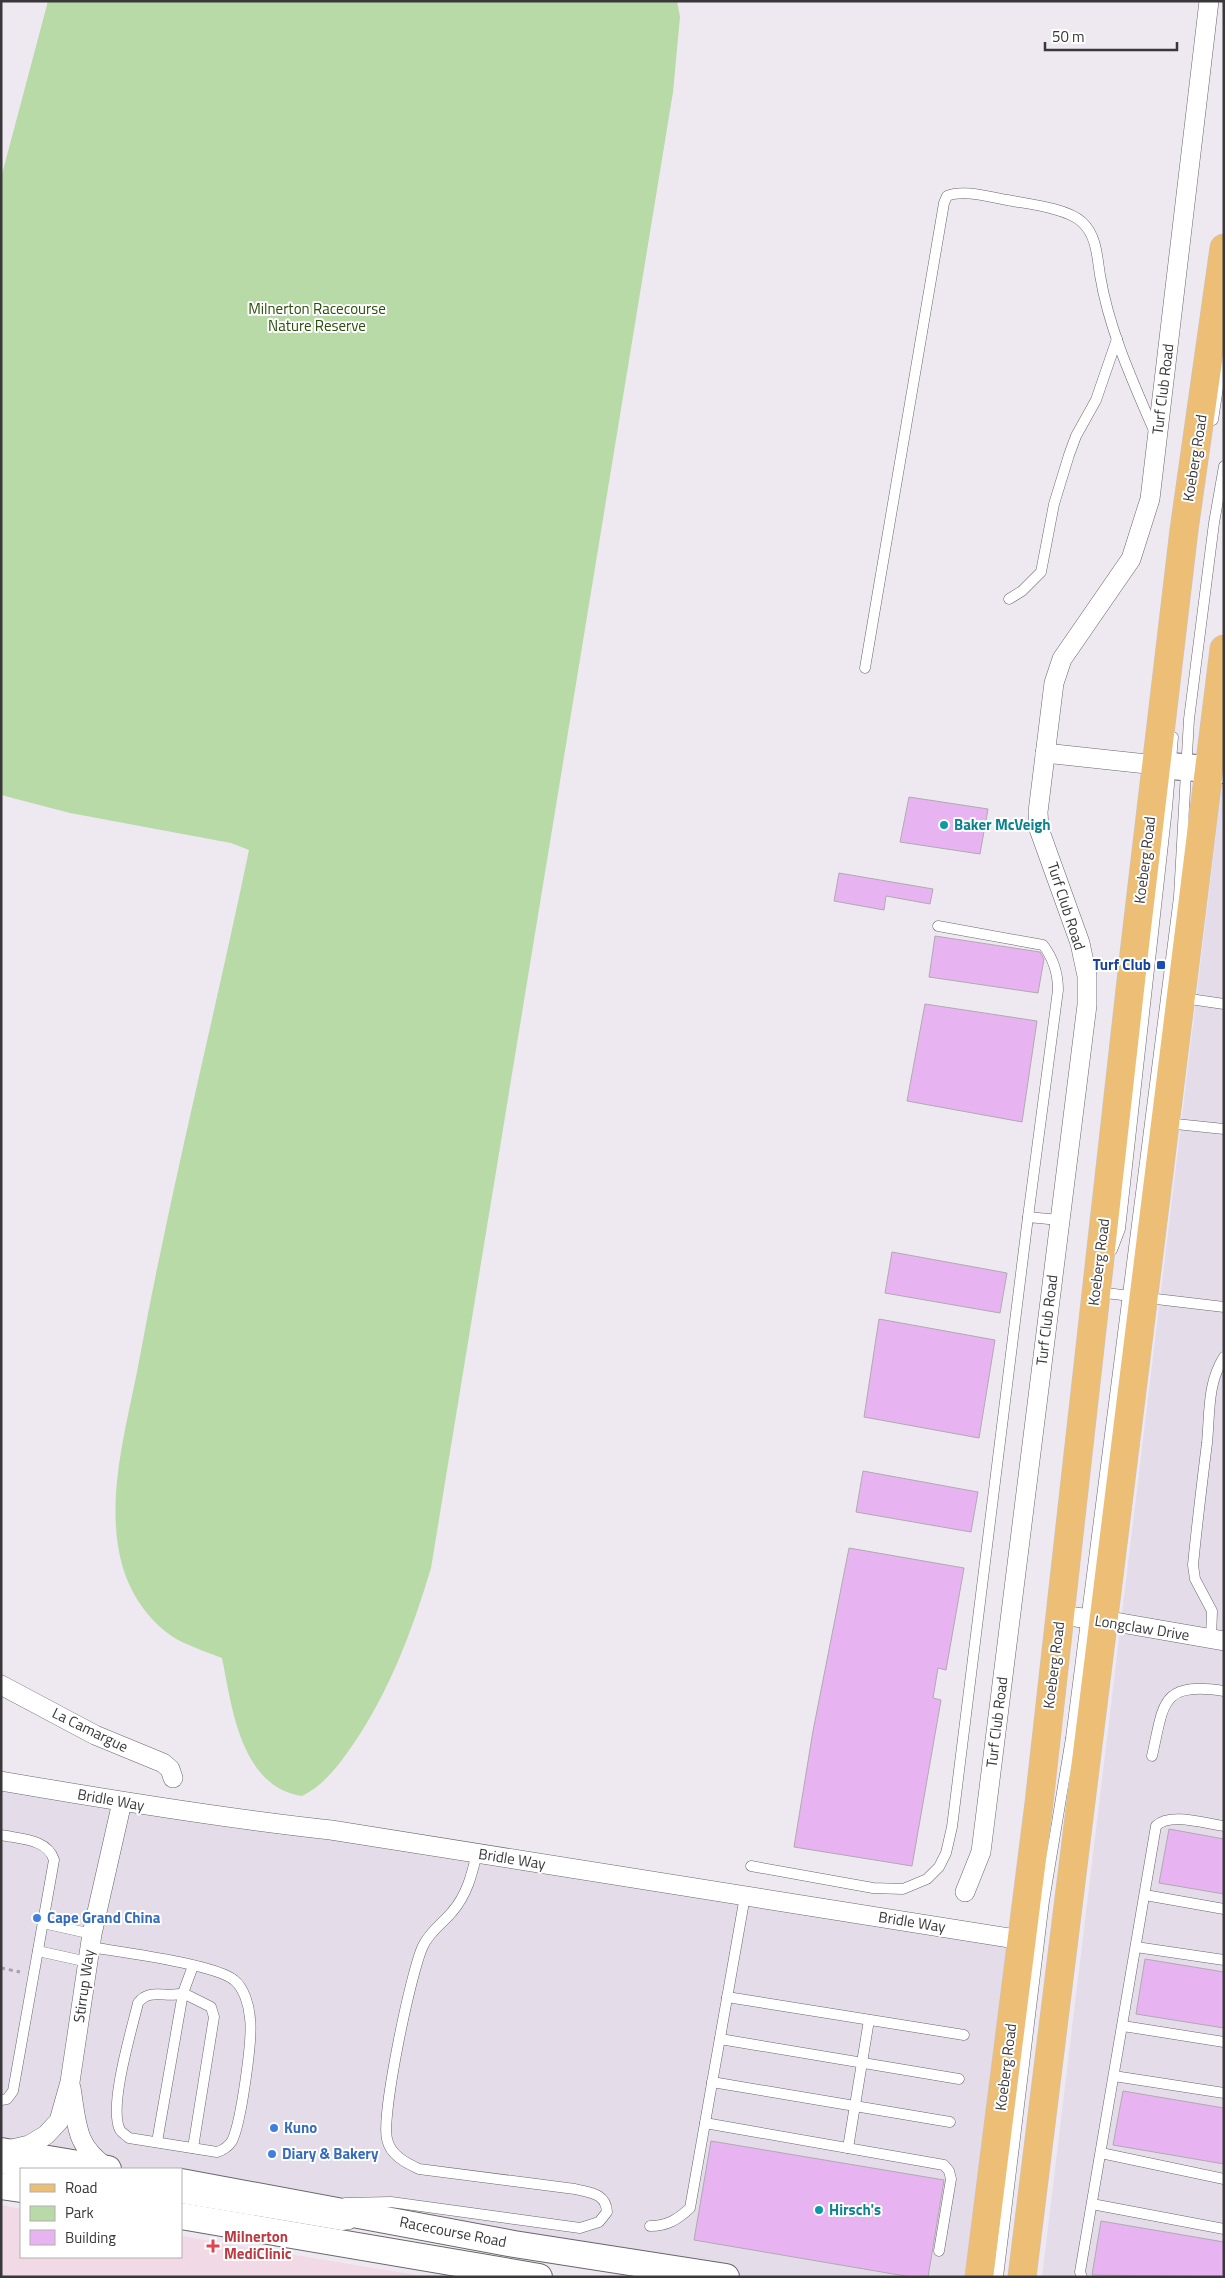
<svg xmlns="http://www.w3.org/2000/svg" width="1225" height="2278" viewBox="0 0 1225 2278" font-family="'Titillium Web',sans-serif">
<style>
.built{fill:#e5dcea}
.medical{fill:#f1d9e5}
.green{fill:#b8daa7}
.building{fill:#e8b3f1;stroke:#b0aab1}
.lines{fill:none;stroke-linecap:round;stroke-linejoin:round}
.lane-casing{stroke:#6a666c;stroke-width:11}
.street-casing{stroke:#6a666c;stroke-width:20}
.secondary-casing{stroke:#6a666c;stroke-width:28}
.primary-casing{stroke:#c8c7c8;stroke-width:29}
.path{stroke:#a8a3a9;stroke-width:3;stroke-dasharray:4 4;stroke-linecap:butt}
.lane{stroke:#fff;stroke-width:10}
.street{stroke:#fff;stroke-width:19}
.secondary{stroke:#fff;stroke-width:26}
.primary{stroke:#ecbe76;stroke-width:28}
.culture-dot{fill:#0f9aa8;stroke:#fff;stroke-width:2}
.transit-dot{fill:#1a4fb4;stroke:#fff;stroke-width:2}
.shop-dot{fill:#3f7fe0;stroke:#fff;stroke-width:2}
.health-dot{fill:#e0444e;stroke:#fff;stroke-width:2}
.labels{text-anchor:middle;stroke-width:4;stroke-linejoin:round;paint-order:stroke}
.park-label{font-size:15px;fill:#274f08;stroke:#fff}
.street-label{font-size:15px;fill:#39373a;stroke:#fff}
.culture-label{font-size:15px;font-weight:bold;fill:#0d838f;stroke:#fff;text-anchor:start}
.transit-label{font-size:15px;font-weight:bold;fill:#164399;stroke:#fff;text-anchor:end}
.shop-label{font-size:15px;font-weight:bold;fill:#366cbe;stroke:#fff;text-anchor:start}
.health-label{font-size:15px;font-weight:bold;fill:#be3a42;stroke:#fff;text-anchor:start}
</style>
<rect width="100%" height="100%" fill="#eee8f0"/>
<!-- built -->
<g class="built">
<polygon points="1224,768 1224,2277 1042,2277"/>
<polygon points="1,1781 1022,1940 979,2277 726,2277 181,2182 181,2169 108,2169 1,2151"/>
</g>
<!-- medical -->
<polygon class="medical" points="1,2205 21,2209 21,2257 181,2257 181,2236 427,2277 1,2277"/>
<!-- green -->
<path class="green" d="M 48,1 L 677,1 L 680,17 L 673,92 L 431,1568 C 412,1631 390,1691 352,1746 C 338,1766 324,1785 302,1796 C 241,1787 232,1708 222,1658 C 209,1653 195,1648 182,1642 C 154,1628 132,1598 123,1568 C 103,1501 128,1423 140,1356 C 171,1187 214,1019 249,850 L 231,843 L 70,813 L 1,795 L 1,178 Z"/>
<!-- building -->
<g class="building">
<polygon points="909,797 988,809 980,854 900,842"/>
<polygon points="839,873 933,889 930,904 886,896 884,910 834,901"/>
<polygon points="935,936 1040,952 1044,959 1038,993 929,977"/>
<polygon points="925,1004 1037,1021 1022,1122 907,1101"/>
<polygon points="892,1252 1007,1273 1000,1313 885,1293"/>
<polygon points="879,1319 995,1340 979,1438 864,1417"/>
<polygon points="863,1471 978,1492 971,1532 856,1512"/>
<polygon points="849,1548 964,1568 946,1670 938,1668 933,1698 941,1700 912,1866 794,1847 813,1731"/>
<polygon points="1169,1829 1224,1839 1224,1894 1159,1883"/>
<polygon points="1145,1959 1224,1972 1224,2028 1136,2014"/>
<polygon points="1123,2091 1224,2108 1224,2164 1113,2145"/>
<polygon points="711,2141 944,2180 928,2277 911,2277 694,2240"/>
<polygon points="1101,2221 1224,2242 1224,2277 1092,2275"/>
</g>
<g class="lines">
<defs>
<g id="lane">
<polyline points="1213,420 1224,349"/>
<polyline points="1009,599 1022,591 1041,572 1054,504 1069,455 1076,436 1096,400 1117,339"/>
<path d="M 865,668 L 944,203 L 947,196 C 964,189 989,197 1007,200 C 1028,204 1067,208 1082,222 C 1097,236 1097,257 1100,275 C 1109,330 1133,382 1155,433"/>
<path d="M 938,926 L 1043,945 C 1053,958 1058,973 1058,990 L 1028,1217"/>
<polyline points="1183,998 1224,1004"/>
<polyline points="1166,1123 1224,1129"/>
<polyline points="1112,1250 1120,1229 1167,808 1173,737"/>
<polyline points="1097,1292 1224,1307"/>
<path d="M 1211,1639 L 1212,1611 L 1195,1579 L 1193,1565 C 1197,1524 1202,1483 1207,1443 C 1210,1413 1207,1384 1224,1357"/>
<path d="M 1152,1756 C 1164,1704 1160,1681 1224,1691"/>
<path d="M 1,1835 C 20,1839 48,1839 54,1860 L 13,2091 L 7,2099 L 1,2100"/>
<polyline points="751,1866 873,1888 903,1889 927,1879 939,1867 946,1853 952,1827 1028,1217 1059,1220"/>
<polyline points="1145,1895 1224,1909"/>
<polyline points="43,1923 92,1934"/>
<path d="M 90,1947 C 119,1952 215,1964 234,1980 C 244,1988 249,2005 250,2018 C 253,2038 241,2123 232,2141 C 228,2147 224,2150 217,2152 L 129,2138 C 126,2135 122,2133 120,2130 C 108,2107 132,2029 138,2003 C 150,1987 167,1999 183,1993 L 193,1966"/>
<polyline points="1136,1947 1224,1960"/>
<polyline points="38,1951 88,1962"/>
<polyline points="727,1997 964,2035"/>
<polyline points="1123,2026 1224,2042"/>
<polyline points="720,2039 959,2079"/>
<polyline points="1114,2076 1224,2093"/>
<polyline points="712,2082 950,2122"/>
<polyline points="705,2123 944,2165 949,2171 951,2179 939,2251"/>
<polyline points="157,2142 183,1993 211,2007 214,2017 193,2148"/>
<polyline points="848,2148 869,2020"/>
<polyline points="1101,2153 1224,2179"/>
<polyline points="1,2168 21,2172"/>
<polyline points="181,2198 342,2225 350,2224"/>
<path d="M 345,2203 L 391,2202 L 580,2228 L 599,2222 L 607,2212 C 606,2193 590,2193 575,2189 L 419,2169 C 406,2163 390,2155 387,2139 C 381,2115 411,1971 423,1946 C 430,1931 442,1924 452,1912 C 467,1895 472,1874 477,1853"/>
<polyline points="1092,2204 1224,2229"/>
<path d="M 650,2226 C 667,2226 677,2220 690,2208 L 745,1896"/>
<polyline points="998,2277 1044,1901 1071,1738 1179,897 1189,719 1214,523 1224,466"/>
<path d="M 1082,2277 L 1080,2272 L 1156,1826 C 1170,1812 1206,1824 1224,1826"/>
</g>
<g id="street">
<polyline points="1045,753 1156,765"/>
<polyline points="1060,1615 1121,1623 1224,1641"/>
<polyline points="1,1685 95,1735 163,1763 170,1769 173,1778"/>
<path d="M 1,1781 C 111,1800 220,1818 331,1830 L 1022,1940"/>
<polyline points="965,1892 981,1852 1087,1005 1087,976 1080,943 1039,829 1038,812 1054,683 1062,659 1131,559 1150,499 1209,1"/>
<path d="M 71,2088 C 77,2124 75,2147 108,2168"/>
<polyline points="8,2150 29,2145 46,2135 59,2121 70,2082 92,1934 122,1802"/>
</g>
<g id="secondary">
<polyline points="1156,765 1224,770"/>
<polyline points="1,2151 108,2169"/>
<polyline points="181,2182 514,2244 726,2277"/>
<polyline points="1,2186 21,2189"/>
<polyline points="181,2216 539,2277"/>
</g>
<g id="primary">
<polyline points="979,2277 1039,1803 1135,945 1184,530 1224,248"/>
<polyline points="1022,2277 1224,649"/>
</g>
</defs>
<!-- lane casing -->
<use href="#lane" class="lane-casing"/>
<!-- street casing -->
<use href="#street" class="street-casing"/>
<!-- secondary casing -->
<use href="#secondary" class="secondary-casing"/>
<!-- primary casing -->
<use href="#primary" class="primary-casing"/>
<!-- path -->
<polyline class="path" points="1,1968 20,1972"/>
<!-- lane -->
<use href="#lane" class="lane"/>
<!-- street -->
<use href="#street" class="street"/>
<!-- secondary -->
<use href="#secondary" class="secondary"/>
<!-- primary -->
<use href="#primary" class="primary"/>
</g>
<!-- markers -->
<g class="culture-dot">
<circle cx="944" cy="825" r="5"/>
<circle cx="819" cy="2210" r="5"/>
</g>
<rect class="transit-dot" x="1156" y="960" width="10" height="10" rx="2.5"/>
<g class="shop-dot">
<circle cx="37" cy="1918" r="5"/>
<circle cx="274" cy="2128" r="5"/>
<circle cx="272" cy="2154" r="5"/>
</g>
<path class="health-dot" d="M210.5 2238.5h5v5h5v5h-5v5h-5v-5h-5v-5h5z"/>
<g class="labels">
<!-- park labels -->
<g class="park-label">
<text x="317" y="314">Milnerton Racecourse<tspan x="317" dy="17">Nature Reserve</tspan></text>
</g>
<!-- street labels -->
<g class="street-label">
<text transform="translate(1163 389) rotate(-83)" y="5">Turf Club Road</text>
<text transform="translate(1195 458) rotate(-81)" y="5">Koeberg Road</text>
<text transform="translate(1145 860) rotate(-83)" y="5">Koeberg Road</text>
<text transform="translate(1066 906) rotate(72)" y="5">Turf Club Road</text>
<text transform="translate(1099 1262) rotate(-83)" y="5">Koeberg Road</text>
<text transform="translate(1047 1320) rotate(-83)" y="5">Turf Club Road</text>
<text transform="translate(1142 1628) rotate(9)" y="5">Longclaw Drive</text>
<text transform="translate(1054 1665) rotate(-83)" y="5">Koeberg Road</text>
<text transform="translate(997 1722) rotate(-83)" y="5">Turf Club Road</text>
<text transform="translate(90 1730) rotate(26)" y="5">La Camargue</text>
<text transform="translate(111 1800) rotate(10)" y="5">Bridle Way</text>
<text transform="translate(512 1859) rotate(9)" y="5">Bridle Way</text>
<text transform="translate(912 1922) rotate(9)" y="5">Bridle Way</text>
<text transform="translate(84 1986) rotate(-82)" y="5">Stirrup Way</text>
<text transform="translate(1006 2067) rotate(-83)" y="5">Koeberg Road</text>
<text transform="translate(453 2232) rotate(11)" y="5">Racecourse Road</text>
</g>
<!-- culture labels -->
<g class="culture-label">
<text x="954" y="830">Baker McVeigh</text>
<text x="829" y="2215">Hirsch's</text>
</g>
<!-- transit labels -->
<g class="transit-label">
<text x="1151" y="970">Turf Club</text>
</g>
<!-- shop labels -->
<g class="shop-label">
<text x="47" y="1923">Cape Grand China</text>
<text x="284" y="2133">Kuno</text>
<text x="282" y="2159">Diary &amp; Bakery</text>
</g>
<!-- health labels -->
<g class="health-label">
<text x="224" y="2242">Milnerton<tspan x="224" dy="17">MediClinic</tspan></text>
</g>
</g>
<!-- border -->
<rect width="1225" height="2278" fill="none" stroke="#39373a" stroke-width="5"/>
<!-- legend -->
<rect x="20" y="2168" width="162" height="90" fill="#ffffff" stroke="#b0afb0"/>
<rect x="30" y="2184" width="25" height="8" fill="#ecbe76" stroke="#b0afb0"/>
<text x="65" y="2193" font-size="15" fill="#39373a">Road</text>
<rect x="30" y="2206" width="25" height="15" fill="#b8daa7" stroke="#b0afb0"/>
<text x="65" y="2218" font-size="15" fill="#39373a">Park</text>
<rect x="30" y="2230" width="25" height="15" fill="#e8b3f1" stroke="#b0afb0"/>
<text x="65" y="2243" font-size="15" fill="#39373a">Building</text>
<!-- scale -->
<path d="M1045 42v8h132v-8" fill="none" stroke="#39373a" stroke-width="2.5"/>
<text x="1052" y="42" font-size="15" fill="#39373a" stroke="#ffffff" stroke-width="4" paint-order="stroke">50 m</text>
</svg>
